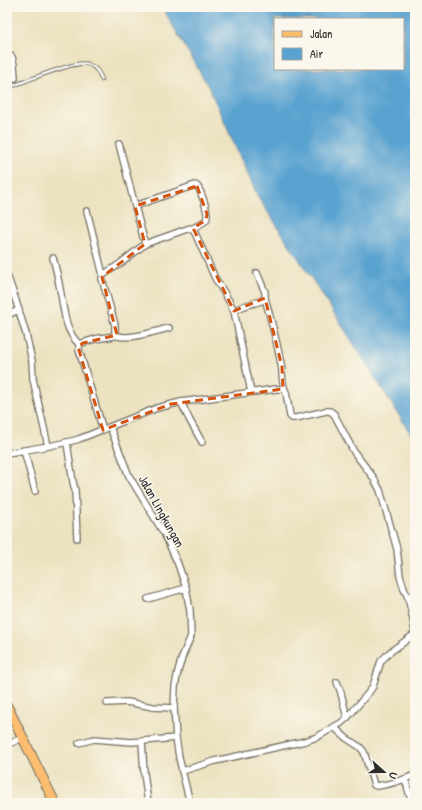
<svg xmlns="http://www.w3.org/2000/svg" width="422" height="810" viewBox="0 0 422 810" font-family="'Patrick Hand',sans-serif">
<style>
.water{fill:#59a2d0;stroke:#42667e;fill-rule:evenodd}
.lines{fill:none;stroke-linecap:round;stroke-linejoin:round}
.service-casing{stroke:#6f6b5f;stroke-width:4.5}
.minor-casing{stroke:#6f6b5f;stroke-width:8}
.primary-casing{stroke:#6f6b5f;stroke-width:11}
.service{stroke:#fff;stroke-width:2.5}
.minor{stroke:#fff;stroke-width:5.5}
.primary{stroke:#fcbd6f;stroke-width:9}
.marked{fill:none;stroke:#d5540f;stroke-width:3;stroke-dasharray:8 5;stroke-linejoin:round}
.labels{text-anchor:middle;stroke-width:3;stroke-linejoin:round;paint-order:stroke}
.street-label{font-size:13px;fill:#2b2b2b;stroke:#fbf7ec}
</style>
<rect width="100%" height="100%" fill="#fbf7ec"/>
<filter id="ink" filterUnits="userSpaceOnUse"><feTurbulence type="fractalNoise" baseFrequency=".025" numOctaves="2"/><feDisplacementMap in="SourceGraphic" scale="8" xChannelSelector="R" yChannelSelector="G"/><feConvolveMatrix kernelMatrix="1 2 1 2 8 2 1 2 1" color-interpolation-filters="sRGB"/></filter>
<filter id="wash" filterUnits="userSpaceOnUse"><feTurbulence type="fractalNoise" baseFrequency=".012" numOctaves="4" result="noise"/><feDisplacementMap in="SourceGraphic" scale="16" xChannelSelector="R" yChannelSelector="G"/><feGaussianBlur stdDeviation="0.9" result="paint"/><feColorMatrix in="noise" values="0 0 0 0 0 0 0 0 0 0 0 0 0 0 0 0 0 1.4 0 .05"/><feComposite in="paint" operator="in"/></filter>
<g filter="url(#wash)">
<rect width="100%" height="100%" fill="#ece2c0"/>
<!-- water -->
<path class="water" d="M 162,7 L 415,7 L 415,442 L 414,439 L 329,305 L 258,197 L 209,88 ZM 275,19 L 403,19 L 403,69 L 275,69 Z"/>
</g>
<g filter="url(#ink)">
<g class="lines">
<defs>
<path id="service" d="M 7,88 C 22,83 75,60 88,64 C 96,67 99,72 102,80"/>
<g id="minor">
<polyline points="7,54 12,57 14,65 15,78"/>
<polyline points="119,144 135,206 145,244"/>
<path d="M 135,206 L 195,185 L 197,186 C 201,191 210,215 206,220 C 203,223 196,226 192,229"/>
<polyline points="87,211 103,275"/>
<path d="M 53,258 C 56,268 58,278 60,289 C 64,308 64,330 79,344 L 79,350 L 103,430"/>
<polyline points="7,275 16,301 26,334 32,361 33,379 48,446"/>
<path d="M 265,298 C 271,320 277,342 281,364 C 283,373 281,384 286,392 L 290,416 L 292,418 L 296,418 L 326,411 L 330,411 L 334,414 L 354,452 L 373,477 L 380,490 L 397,549 L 400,576 L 404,589 L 408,597 L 412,614 L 415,632"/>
<polyline points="7,315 19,310"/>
<polyline points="115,335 115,325 103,282 102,279 103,275 121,263 145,244 190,228 192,229 195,233 215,278 229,301 234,311"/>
<path d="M 79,344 L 95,339 L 114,336 L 115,335 C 127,341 156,331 169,328"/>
<polyline points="251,392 234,311 244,306 261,301 265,298 265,292 257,273"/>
<polyline points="181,402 189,419 202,442"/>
<polyline points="110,427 129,476 165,535 178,564 186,588 190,611 191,636 183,655 178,671 175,687 174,708 176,738 179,757 182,771 190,803"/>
<polyline points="67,443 73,482 75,490 77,538"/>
<polyline points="24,450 35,491"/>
<path d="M 7,453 C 31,449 55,446 79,439 L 157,408 L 181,402 L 276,389 L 283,389"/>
<polyline points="408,597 415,595"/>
<polyline points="148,599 186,588"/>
<polyline points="337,682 341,693 347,718"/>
<polyline points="107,703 127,702 153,707 174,708"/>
<path d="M 334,727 L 346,738 L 360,747 L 364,752 L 374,785 L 376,786 C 389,785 403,780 415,775"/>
<polyline points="142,741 144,773 148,803"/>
<polyline points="79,743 94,739 132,742 176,738"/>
<polyline points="7,745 22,738"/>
<polyline points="182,771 215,761 305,741 317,737 341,723 347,718 370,691 373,686 381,661 390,652 415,634"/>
<polyline points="405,779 412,803"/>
</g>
<polyline id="primary" points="7,706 55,803"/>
</defs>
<!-- service casing -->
<use href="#service" class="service-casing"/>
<!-- minor casing -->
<use href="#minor" class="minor-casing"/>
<!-- primary casing -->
<use href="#primary" class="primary-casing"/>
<!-- service -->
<use href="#service" class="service"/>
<!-- minor -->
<use href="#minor" class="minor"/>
<!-- primary -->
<use href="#primary" class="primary"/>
</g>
</g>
<!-- marked area -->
<path class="marked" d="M 197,186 L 207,214 L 206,220 L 193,228 L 234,311 L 265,298 L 282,367 L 283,389 L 171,404 L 103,430 L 78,347 L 83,343 L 117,335 L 102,277 L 145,244 L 135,206 Z"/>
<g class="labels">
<!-- street labels -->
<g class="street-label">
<text transform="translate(162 511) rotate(61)" y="5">Jalan Lingkungan</text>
</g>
</g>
<!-- margin -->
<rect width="422" height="810" fill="none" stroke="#fbf7ec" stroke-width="24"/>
<!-- legend -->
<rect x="274" y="18" width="130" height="52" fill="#fbf7ec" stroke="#a8a59f"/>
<rect x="282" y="31" width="20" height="6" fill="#fcbd6f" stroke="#a8a59f"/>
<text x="310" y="38" font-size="12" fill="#2b2b2b">Jalan</text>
<rect x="282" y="48" width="20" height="12" fill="#59a2d0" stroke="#a8a59f"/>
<text x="310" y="58" font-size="12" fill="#2b2b2b">Air</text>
<!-- north arrow -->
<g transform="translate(384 772) rotate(111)" stroke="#fbf7ec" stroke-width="3" paint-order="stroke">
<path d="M0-3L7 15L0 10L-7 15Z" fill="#2b2b2b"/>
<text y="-6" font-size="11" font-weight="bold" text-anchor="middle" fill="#2b2b2b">U</text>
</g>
</svg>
